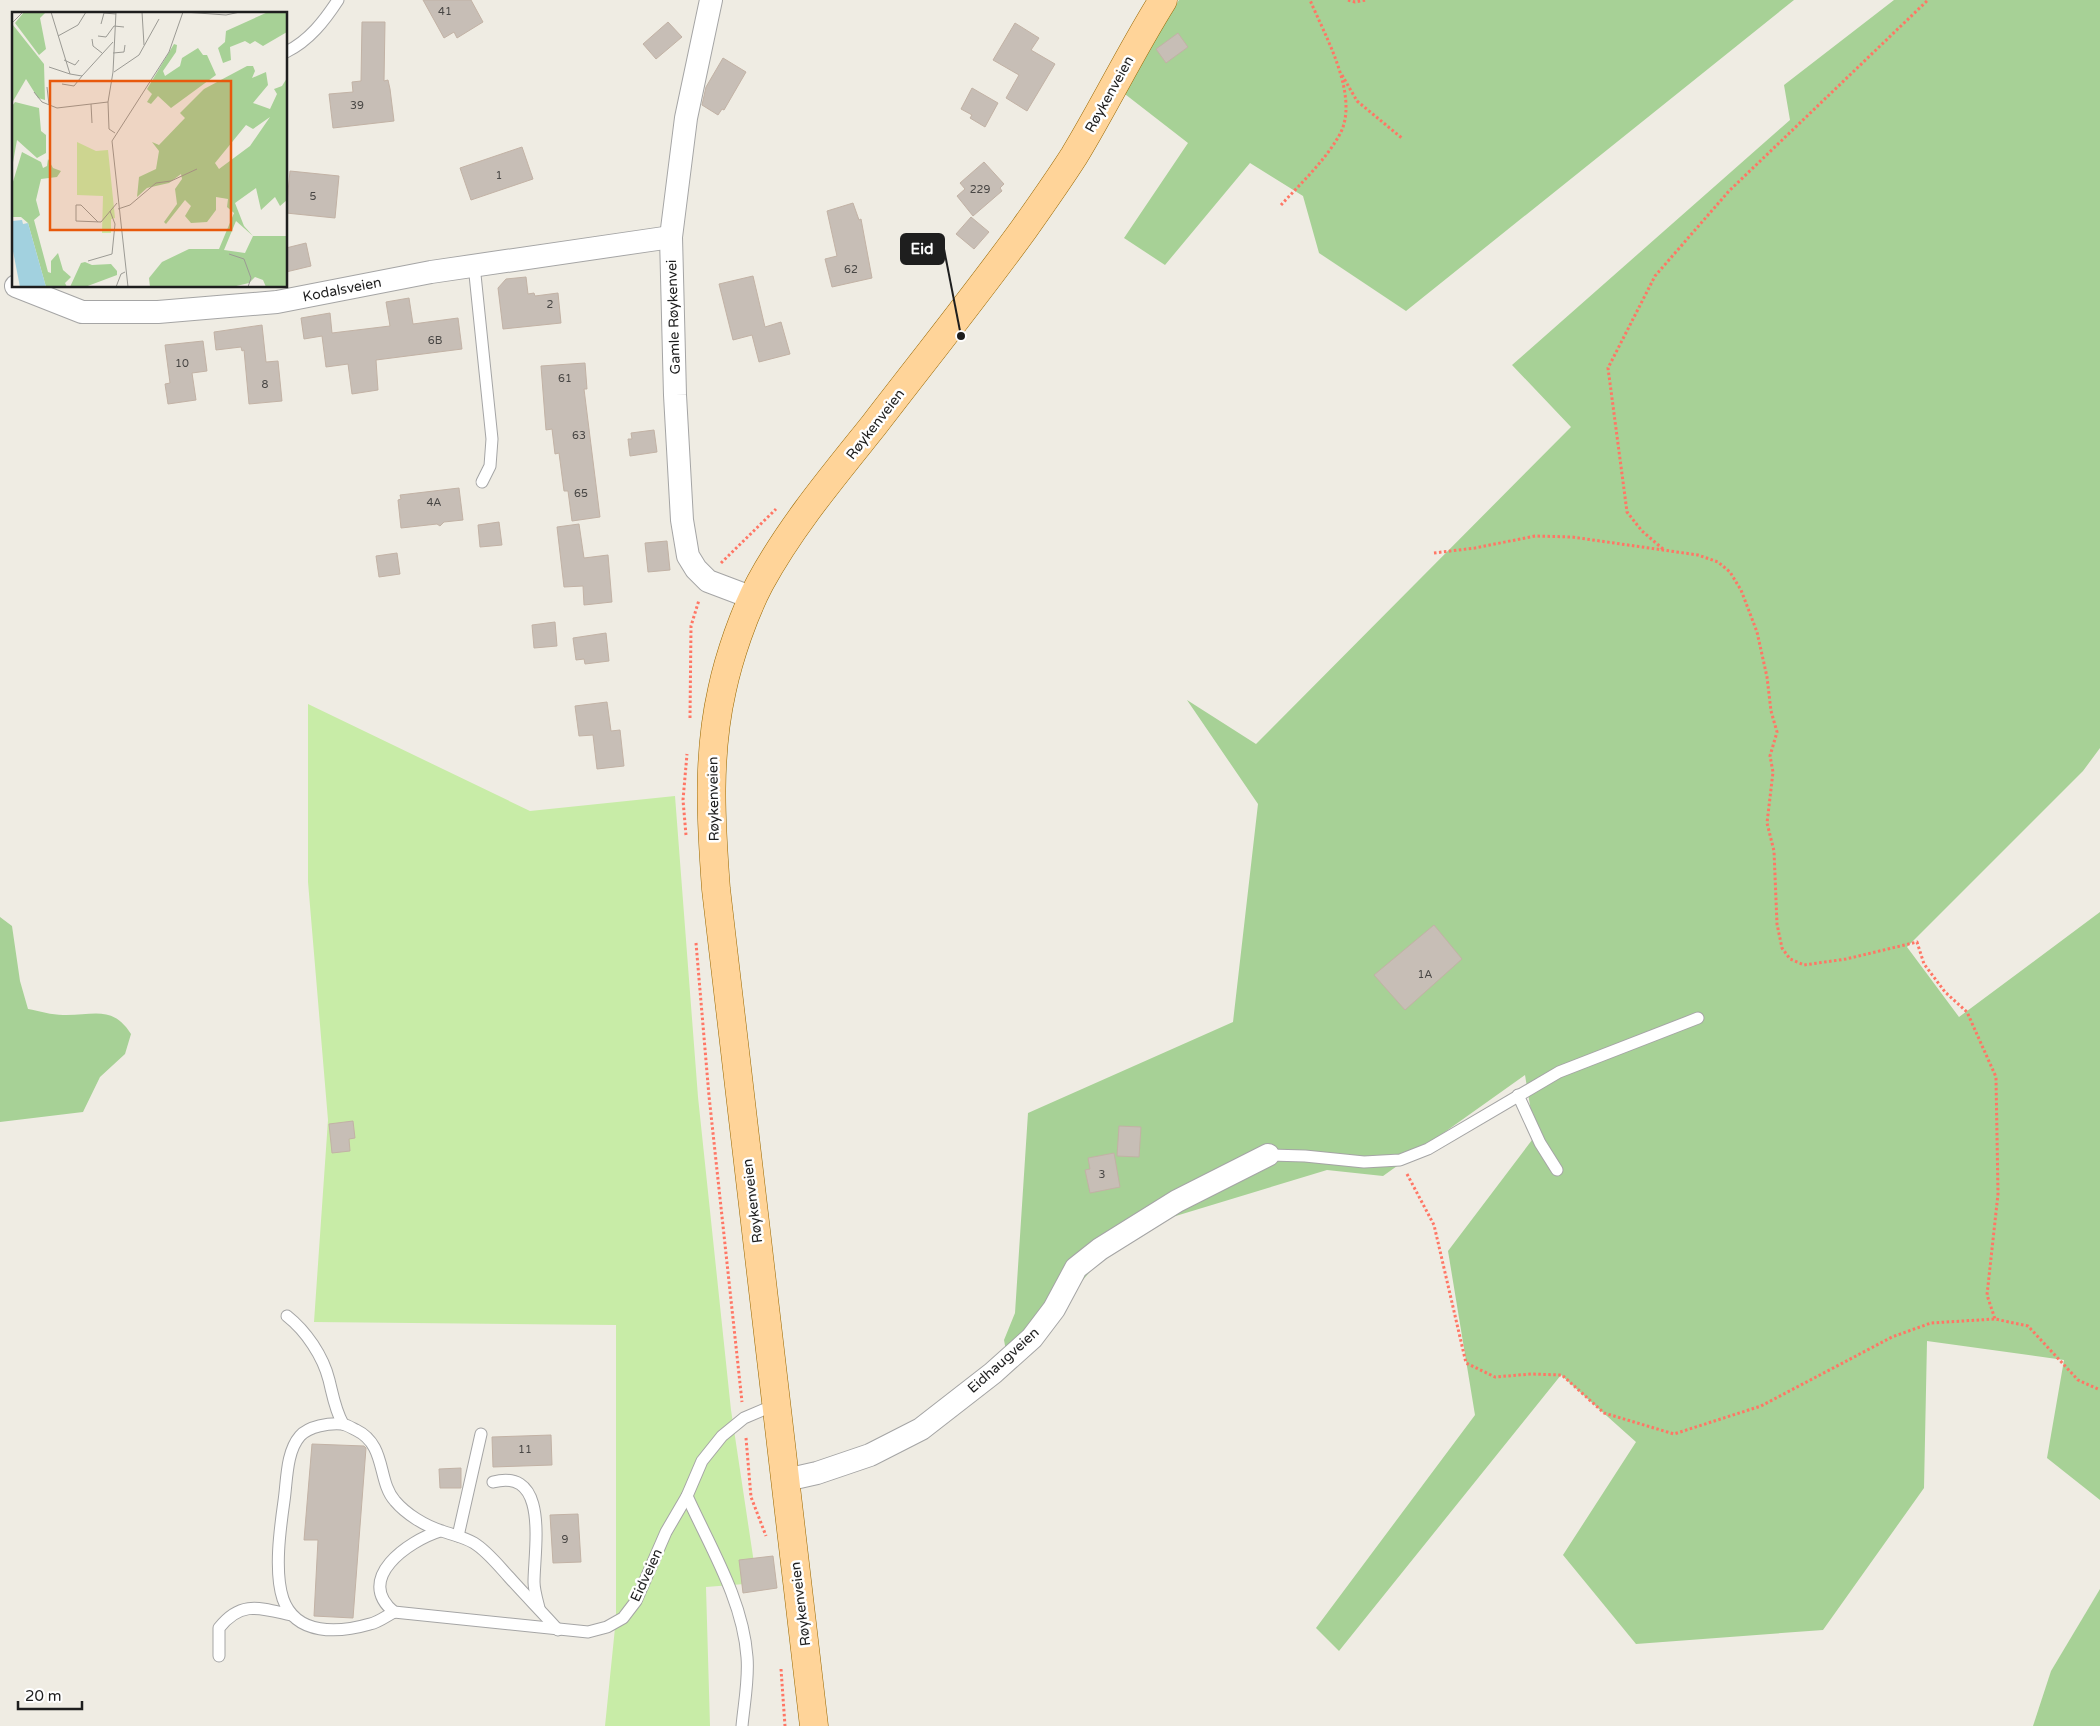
<svg xmlns="http://www.w3.org/2000/svg" width="2100" height="1726" viewBox="0 0 2100 1726" font-family="'Varela Round',sans-serif">
<style>
.grass{fill:#c8eca7}
.forest{fill:#a7d196}
.building{fill:#c7beb6;stroke:#c2b2a5}
.lines{fill:none;stroke-linecap:round;stroke-linejoin:round}
.lane-casing{stroke:#a5a5a5;stroke-width:13}
.street-casing{stroke:#a5a5a5;stroke-width:24}
.primary-casing{stroke:#986700;stroke-width:29}
.path{stroke:#ff7665;stroke-width:3;stroke-dasharray:2.5 2.5;stroke-linecap:butt}
.lane{stroke:#fff;stroke-width:11}
.street{stroke:#fff;stroke-width:22}
.primary{stroke:#ffd499;stroke-width:28}
.labels{text-anchor:middle;stroke-width:5;stroke-linejoin:round;paint-order:stroke}
.number-label{font-size:11px;fill:#484644}
.street-label{font-size:14px;fill:#1e1e1e;stroke:#fff}
.inset-road{fill:none;stroke:#9b9a94;stroke-width:1}
.view{fill:#e8590c;fill-opacity:0.15;stroke:#e8590c;stroke-width:2.5}
.inset-edge{fill:none;stroke:#1e1e1e;stroke-width:2.5}
.leader{fill:none;stroke:#1e1e1e;stroke-width:2}
.callout-dot{fill:#1e1e1e;stroke:#fff;stroke-width:2}
.callout{fill:#1e1e1e;stroke:#1e1e1e;stroke-width:2}
.callout-label{font-size:15px;text-anchor:middle;font-weight:bold;fill:#fff}
</style>
<rect width="100%" height="100%" fill="#efece3"/>
<!-- grass -->
<polygon class="grass" points="308,704 530,811 675,796 698,1097 731,1410 757,1583 706,1587 710,1726 605,1726 616,1618 616,1325 314,1322 328,1120 308,882"/>
<!-- forest -->
<g class="forest">
<polygon points="1179,0 1794,0 1406,311 1319,253 1303,196 1250,163 1165,265 1124,238 1188,143 1121,91"/>
<polygon points="1894,0 2100,0 2100,748 2083,771 1907,947 1959,1017 2100,912 2100,1500 2047,1458 2064,1360 1927,1341 1924,1488 1823,1630 1636,1644 1563,1555 1636,1442 1561,1375 1339,1651 1316,1628 1475,1415 1448,1251 1535,1136 1525,1075 1383,1176 1327,1170 1123,1232 1062,1305 1006,1351 1004,1340 1015,1313 1028,1113 1233,1022 1258,804 1187,700 1256,744 1571,427 1512,365 1790,120 1784,85"/>
<path d="M 0,917 L 12,926 L 20,981 L 28,1009 C 39,1011 52,1015 63,1015 C 92,1016 112,1004 131,1034 L 125,1054 L 100,1077 L 83,1112 L 0,1122 Z"/>
<polygon points="2100,1589 2100,1726 2033,1726 2051,1671"/>
</g>
<!-- building -->
<g class="building">
<polygon points="423,0 471,0 483,22 457,38 454,32 444,38"/>
<polygon points="362,22 385,22 384,81 388,80 390,89 394,121 333,128 329,94 353,92 352,82 361,81"/>
<polygon points="668,22 682,37 656,59 643,44"/>
<polygon points="1015,23 1039,38 1031,50 1055,64 1027,111 1006,98 1019,75 993,60"/>
<polygon points="1178,33 1188,47 1166,63 1156,49"/>
<polygon points="723,58 746,72 724,110 722,109 718,115 702,105 706,87"/>
<polygon points="972,88 998,103 985,127 970,118 972,115 961,109"/>
<polygon points="522,147 533,179 471,200 460,168"/>
<polygon points="984,162 1004,184 1000,188 1002,191 973,216 957,196 965,189 960,183"/>
<polygon points="290,171 339,176 335,218 286,213"/>
<polygon points="853,203 859,220 861,219 872,278 832,287 825,259 837,256 827,211"/>
<polygon points="971,217 989,232 974,249 956,234"/>
<polygon points="306,243 311,266 286,272 286,248"/>
<polygon points="753,276 765,327 781,322 790,354 759,362 752,335 733,340 719,284"/>
<polygon points="526,277 528,294 534,293 535,296 558,293 561,323 503,329 498,288 506,279"/>
<polygon points="409,298 413,324 458,318 462,349 376,360 378,390 352,394 348,364 326,367 322,336 304,339 301,318 330,313 332,333 390,326 386,302"/>
<polygon points="262,325 266,362 278,361 282,401 249,404 244,350 242,351 241,347 216,350 214,332"/>
<polygon points="203,341 207,371 192,373 196,400 168,404 165,384 170,383 165,345"/>
<polygon points="585,363 587,389 584,389 600,517 572,521 568,491 564,491 559,453 555,454 552,429 546,430 541,366"/>
<polygon points="654,430 657,452 630,456 628,439 632,439 631,433"/>
<polygon points="459,488 463,520 444,522 440,526 437,524 401,528 398,500 401,499 400,495"/>
<polygon points="499,522 502,545 480,547 478,525"/>
<polygon points="579,524 584,558 608,555 612,602 584,605 583,586 564,587 557,527"/>
<polygon points="667,541 670,570 648,572 645,543"/>
<polygon points="397,553 400,574 379,577 376,556"/>
<polygon points="555,622 557,646 534,648 532,625"/>
<polygon points="606,633 609,661 585,664 584,659 576,660 573,638"/>
<polygon points="607,702 611,731 620,730 624,766 597,769 593,735 579,736 575,706"/>
<polygon points="1434,925 1462,959 1405,1010 1374,975"/>
<polygon points="353,1121 355,1138 349,1139 350,1151 332,1153 329,1124"/>
<polygon points="1119,1126 1141,1127 1139,1157 1117,1156"/>
<polygon points="1114,1153 1120,1187 1090,1193 1085,1170 1090,1169 1088,1158"/>
<polygon points="551,1435 552,1465 493,1467 492,1437"/>
<polygon points="312,1444 364,1446 366,1448 353,1618 314,1616 318,1540 304,1540"/>
<polygon points="461,1468 461,1488 440,1488 439,1469"/>
<polygon points="578,1514 581,1562 553,1563 550,1515"/>
<polygon points="773,1556 777,1588 743,1593 739,1560"/>
</g>
<g class="lines">
<defs>
<g id="lane">
<path d="M 286,52 C 309,41 325,20 338,0"/>
<polyline points="474,265 492,439 490,466 482,482"/>
<polyline points="1518,1095 1540,1143 1557,1170"/>
<polyline points="1268,1155 1305,1156 1364,1162 1400,1160 1428,1149 1559,1072 1698,1018"/>
<path d="M 287,1316 C 306,1331 323,1356 329,1380 C 333,1396 335,1410 343,1424"/>
<path d="M 493,1482 C 550,1467 534,1550 534,1582 C 534,1590 537,1600 539,1608"/>
<path d="M 687,1496 C 710,1547 743,1600 747,1657 C 749,1679 744,1704 742,1726"/>
<polyline points="458,1536 481,1434"/>
<path d="M 394,1612 C 386,1616 379,1622 370,1624 C 339,1633 296,1636 283,1599 C 274,1572 280,1529 284,1501 C 287,1481 286,1452 300,1436 C 309,1426 329,1423 342,1424 C 347,1425 352,1428 356,1430 C 387,1445 377,1481 395,1501 C 406,1514 425,1526 442,1531 C 453,1535 464,1537 474,1543 C 487,1551 498,1565 509,1577 C 525,1595 542,1612 558,1630"/>
<polyline points="394,1612 588,1632 607,1627 623,1618 636,1601 666,1532 687,1496 702,1461 722,1436 744,1418 777,1404"/>
<path d="M 394,1612 C 354,1579 408,1541 440,1531"/>
<path d="M 219,1656 L 219,1628 C 241,1600 260,1608 291,1615"/>
</g>
<g id="street">
<polyline points="711,0 686,118 671,237 675,395 682,520 688,556 696,569 708,581 753,598"/>
<polyline points="16,286 82,312 158,312 277,302 431,272 671,237"/>
<polyline points="786,1480 817,1473 870,1455 921,1429 993,1373 1032,1338 1054,1309 1076,1268 1100,1249 1177,1201 1268,1155"/>
</g>
<path id="primary" d="M 814,1726 L 716,889 C 711,822 707,756 722,690 C 729,657 744,613 760,583 C 791,526 834,475 874,425 C 924,360 976,295 1024,229 C 1041,205 1058,181 1074,156 C 1105,105 1131,51 1163,0"/>
</defs>
<!-- lane casing -->
<use href="#lane" class="lane-casing"/>
<!-- street casing -->
<use href="#street" class="street-casing"/>
<!-- primary casing -->
<use href="#primary" class="primary-casing"/>
<!-- path -->
<g class="path">
<polyline points="1348,0 1355,2 1366,0"/>
<polyline points="1342,75 1357,101 1403,139"/>
<path d="M 1281,205 C 1301,183 1325,161 1340,134 C 1360,96 1325,36 1310,0"/>
<polyline points="1663,549 1642,531 1627,512 1608,368 1655,276 1729,191 1928,0"/>
<polyline points="1434,553 1475,548 1535,536 1572,537 1698,555 1718,562 1730,572 1741,590 1757,632 1767,677 1771,711 1777,732 1770,756 1773,772 1767,823 1774,851 1777,924 1782,948 1790,959 1804,965 1846,959 1917,942 1924,964 1945,992 1967,1012 1996,1077 1998,1194 1987,1295 1995,1319"/>
<polyline points="721,563 776,509"/>
<polyline points="690,718 691,626 699,600"/>
<polyline points="686,835 683,800 687,754"/>
<polyline points="696,943 709,1096 742,1402"/>
<polyline points="1407,1174 1434,1225 1466,1363 1495,1377 1531,1374 1562,1375 1604,1413 1674,1434 1761,1406 1892,1337 1931,1323 1995,1319 2028,1326 2078,1380 2100,1390"/>
<polyline points="746,1438 751,1497 766,1536"/>
<polyline points="781,1669 785,1726"/>
</g>
<!-- lane -->
<use href="#lane" class="lane"/>
<!-- street -->
<use href="#street" class="street"/>
<!-- primary -->
<use href="#primary" class="primary"/>
</g>
<g class="labels">
<!-- number labels -->
<g class="number-label">
<text x="445" y="15">41</text>
<text x="357" y="109">39</text>
<text x="499" y="179">1</text>
<text x="980" y="193">229</text>
<text x="313" y="200">5</text>
<text x="851" y="273">62</text>
<text x="550" y="308">2</text>
<text x="435" y="344">6B</text>
<text x="182" y="367">10</text>
<text x="565" y="382">61</text>
<text x="265" y="388">8</text>
<text x="579" y="439">63</text>
<text x="581" y="497">65</text>
<text x="434" y="506">4A</text>
<text x="1425" y="978">1A</text>
<text x="1102" y="1178">3</text>
<text x="525" y="1453">11</text>
<text x="565" y="1543">9</text>
</g>
<!-- street labels -->
<g class="street-label">
<text transform="translate(1109 94) rotate(-61)" y="5">Røykenveien</text>
<text transform="translate(342 289) rotate(-11)" y="5">Kodalsveien</text>
<text transform="translate(673 317) rotate(-92)" y="5">Gamle Røykenvei</text>
<text transform="translate(875 424) rotate(-52)" y="5">Røykenveien</text>
<text transform="translate(713 799) rotate(-91)" y="5">Røykenveien</text>
<text transform="translate(752 1201) rotate(-97)" y="5">Røykenveien</text>
<text transform="translate(1003 1360) rotate(-42)" y="5">Eidhaugveien</text>
<text transform="translate(646 1575) rotate(-65)" y="5">Eidveien</text>
<text transform="translate(800 1604) rotate(-97)" y="5">Røykenveien</text>
</g>
</g>
<!-- overview -->
<g transform="translate(12 12)">
<rect width="275" height="275" fill="#efece3"/>
<path d="M 65,130 L 84,139 L 96,138 L 103,206 L 99,207 L 99,221 L 90,221 L 91,184 L 65,183 Z" fill="#c8eca7"/>
<path d="M 12,0 L 34,0 L 28,6 L 34,37 L 27,43 L 3,11 ZM 256,0 L 275,0 L 275,20 L 251,34 L 243,29 L 238,32 L 233,29 L 218,35 L 219,48 L 211,51 L 206,36 L 213,30 L 214,19 ZM 1,13 L 32,52 L 33,88 L 26,86 L 14,67 L 0,91 ZM 162,32 L 165,33 L 164,40 L 151,59 L 153,64 L 168,54 L 170,46 L 186,36 L 191,43 L 195,43 L 204,63 L 159,96 L 146,84 L 139,92 L 135,90 L 140,82 L 135,77 ZM 235,54 L 241,54 L 243,59 L 240,66 L 254,60 L 256,73 L 241,91 L 258,97 L 265,82 L 262,77 L 270,74 L 275,66 L 275,188 L 268,194 L 263,185 L 249,198 L 244,176 L 223,191 L 232,214 L 241,224 L 275,224 L 275,275 L 254,275 L 251,268 L 243,265 L 237,271 L 220,275 L 138,275 L 137,266 L 150,250 L 177,237 L 207,237 L 222,201 L 215,195 L 216,187 L 204,185 L 204,198 L 195,210 L 179,211 L 173,204 L 179,194 L 173,188 L 154,212 L 152,210 L 165,192 L 163,177 L 170,167 L 169,162 L 157,171 L 135,176 L 125,185 L 127,165 L 144,157 L 147,139 L 140,130 L 147,133 L 173,106 L 168,101 L 192,77 ZM 258,105 L 238,134 L 207,157 L 203,151 L 234,113 L 241,117 ZM 224,209 L 241,224 L 233,241 L 212,238 ZM 3,90 L 27,96 L 29,119 L 34,123 L 34,141 L 25,146 L 5,128 L 0,156 L 0,94 ZM 10,140 L 29,150 L 31,156 L 35,154 L 36,147 L 41,156 L 49,159 L 45,165 L 29,167 L 24,188 L 28,203 L 22,208 L 36,260 L 39,261 L 39,249 L 46,241 L 51,258 L 59,265 L 53,271 L 55,275 L 34,275 L 16,211 L 9,205 L 0,205 L 0,173 ZM 73,250 L 80,253 L 99,252 L 105,259 L 105,263 L 73,275 L 58,275 L 69,251 Z" fill="#a7d196" fill-rule="evenodd"/>
<path d="M 10,208 L 11,212 L 16,211 L 34,275 L 8,275 L 0,234 L 0,209 Z" fill="#a2d1df"/>
<path class="inset-road" d="M 39,0 L 58,62 L 70,64 L 101,30M 130,0 L 132,33M 172,0 L 214,3 L 228,0M 0,11 L 11,0M 89,12 L 92,1 L 104,2M 46,24 L 66,13 L 74,0M 86,24 L 94,25 L 102,14 L 112,15M 80,27 L 81,34 L 90,41M 101,41 L 112,40 L 113,33M 52,48 L 63,53 L 67,48M 37,55 L 58,62M 102,60 L 127,43 L 147,7M 50,72 L 62,74 L 70,64M 35,75 L 37,93M 22,80 L 30,90 L 45,96 L 96,90M 79,92 L 80,111M 103,121 L 97,117 L 96,90 L 101,60 L 104,0M 106,197 L 118,193 L 144,171 L 159,169 L 185,157M 86,210 L 69,193 L 64,193 L 64,209 L 89,210 L 105,191M 217,242 L 232,247 L 239,266 L 236,275M 76,249 L 100,242 L 103,212 L 98,199M 104,275 L 109,262 L 113,260M 116,275 L 100,129 L 157,40 L 171,0"/>
<path class="view" d="M 38,69 L 219,69 L 219,218 L 38,218 Z"/>
<rect width="275" height="275" class="inset-edge"/>
</g>
<!-- callouts -->
<path class="leader" d="M961 336L944 249"/>
<circle class="callout-dot" cx="961" cy="336" r="5"/>
<rect class="callout" x="901" y="234" width="43" height="30" rx="5"/>
<g class="callout-label">
<text x="922" y="254">Eid</text>
</g>
<!-- scale -->
<path d="M18 1701v8h64v-8" fill="none" stroke="#1e1e1e" stroke-width="2.5"/>
<text x="25" y="1701" font-size="15" fill="#1e1e1e" stroke="#ffffff" stroke-width="4" paint-order="stroke">20 m</text>
</svg>
